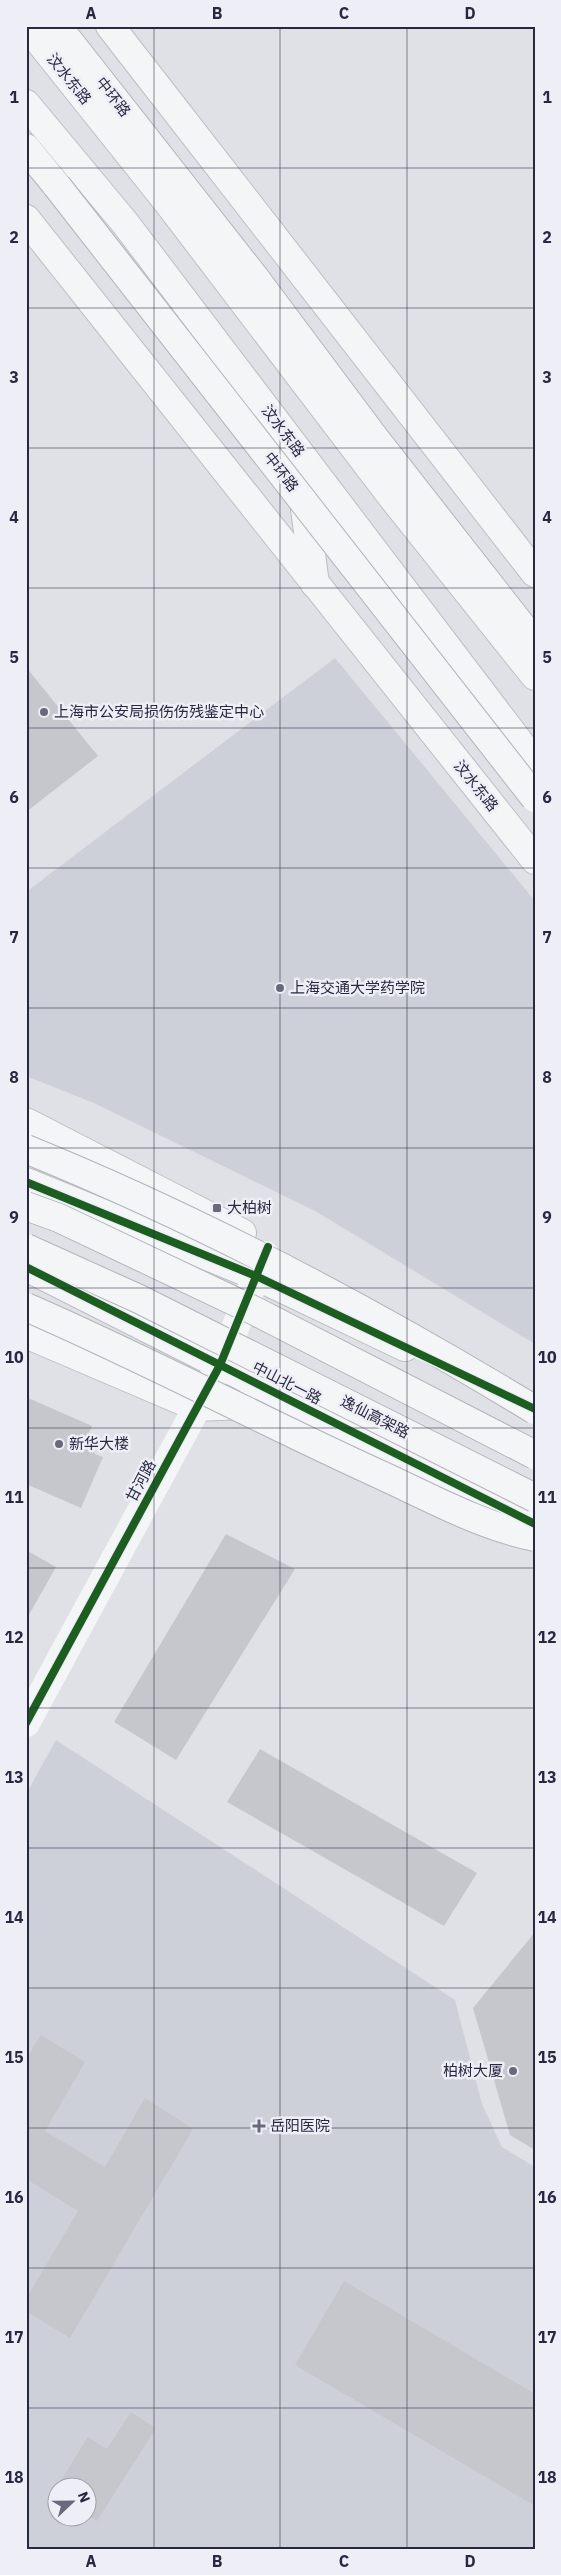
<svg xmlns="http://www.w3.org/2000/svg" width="561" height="2575" viewBox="0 0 561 2575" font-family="'IBM Plex Sans','Noto Sans SC',sans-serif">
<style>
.built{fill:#ced0d9;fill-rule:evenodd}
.building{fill:#c6c7cd}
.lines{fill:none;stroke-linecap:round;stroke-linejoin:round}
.primary-casing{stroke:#bcbec4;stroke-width:30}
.highway-casing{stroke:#b2b3bb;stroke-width:30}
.secondary{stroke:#f4f5f6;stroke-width:28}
.primary{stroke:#f4f5f6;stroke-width:28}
.highway{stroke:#f4f5f6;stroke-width:28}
.highway-bridge-casing{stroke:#b2b3bb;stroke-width:30;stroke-linecap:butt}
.highway-bridge{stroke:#f4f5f6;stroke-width:28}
.cycleway-casing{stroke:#eeeff6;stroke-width:11}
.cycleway{stroke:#1b5e20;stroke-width:8}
.grid{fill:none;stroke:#272940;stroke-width:1;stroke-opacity:0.55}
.poi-dot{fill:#68697a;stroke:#eeeff6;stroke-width:2}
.labels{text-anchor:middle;stroke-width:5;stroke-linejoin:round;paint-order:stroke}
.street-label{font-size:15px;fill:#272940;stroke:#eeeff6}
.poi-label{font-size:15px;fill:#272940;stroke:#eeeff6;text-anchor:start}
.neatline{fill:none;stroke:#272940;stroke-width:2}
.grid-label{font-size:16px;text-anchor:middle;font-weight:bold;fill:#272940}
</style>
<rect width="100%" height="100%" fill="#e0e1e6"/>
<!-- built -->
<g class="built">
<polygon points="335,658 535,901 535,1344 315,1211 94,1103 26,1076 26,892"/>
<path d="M 56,1740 L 455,2000 L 482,2104 L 502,2147 L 535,2167 L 535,2549 L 26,2549 L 26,1794 ZM 58,2488 L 88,2488 L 88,2518 L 58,2518 Z"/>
</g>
<!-- building -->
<g class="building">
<polygon points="26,667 98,756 26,812"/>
<polygon points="26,1397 92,1426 88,1435 95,1454 103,1457 81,1508 26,1484"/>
<polygon points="226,1534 295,1569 176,1760 114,1722"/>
<polygon points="26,1550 56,1567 26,1620"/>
<polygon points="260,1749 477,1873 444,1926 227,1802"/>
<polygon points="535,1932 535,2150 510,2135 473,2008"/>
<polygon points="41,2035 85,2062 45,2131 105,2167 145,2098 193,2129 70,2338 26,2311 26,2299 78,2211 26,2179 26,2059"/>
<polygon points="344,2281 535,2394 535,2506 295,2365"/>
<polygon points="131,2412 156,2428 97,2521 88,2515 88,2488 58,2488 58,2496 53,2493 88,2437 107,2449"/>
</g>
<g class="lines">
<defs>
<g id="primary">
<polyline points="27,26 169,204 392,497 535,676"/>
<polyline points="110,26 535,573"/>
<polyline points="26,104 125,223 535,763"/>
<polyline points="26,219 535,860"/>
<polyline points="303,494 315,584"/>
<polyline points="26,1122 242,1233"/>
<polyline points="26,1182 256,1276 405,1347"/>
<polyline points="26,1267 535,1524"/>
<polyline points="26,1334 197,1407 243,1405"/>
</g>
<g id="highway">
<polyline points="57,26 255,278 373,436 535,643"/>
<polyline points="26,148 57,186"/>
</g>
</defs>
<!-- primary casing -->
<use href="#primary" class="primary-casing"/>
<!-- highway casing -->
<use href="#highway" class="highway-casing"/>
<!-- secondary -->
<polyline class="secondary" points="26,1723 220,1365 265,1255"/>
<!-- primary -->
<use href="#primary" class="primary"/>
<!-- highway -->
<use href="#highway" class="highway"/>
<defs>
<g id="highway-bridge">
<polyline points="57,186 535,798"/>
<path d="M 26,1149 C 203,1221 372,1311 535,1410"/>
<polyline points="26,1206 59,1218 255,1311 535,1455"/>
<polyline points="26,1248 139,1299 535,1498"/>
<path d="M 26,1307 C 146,1359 262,1421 381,1475 C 431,1498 481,1526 535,1537"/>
</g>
</defs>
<!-- highway-bridge casing -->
<use href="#highway-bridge" class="highway-bridge-casing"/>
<!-- highway-bridge -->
<use href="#highway-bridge" class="highway-bridge"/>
<defs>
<g id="cycleway">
<polyline points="26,1182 256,1276 535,1409"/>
<polyline points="26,1267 535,1524"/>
<polyline points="26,1723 220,1365 268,1247"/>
</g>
</defs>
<!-- cycleway casing -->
<use href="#cycleway" class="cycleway-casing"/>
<!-- cycleway -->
<use href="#cycleway" class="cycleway"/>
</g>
<!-- grid -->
<path class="grid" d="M 154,26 L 154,2549M 280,26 L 280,2549M 407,26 L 407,2549M 26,168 L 535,168M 26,308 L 535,308M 26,448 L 535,448M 26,588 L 535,588M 26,728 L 535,728M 26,868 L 535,868M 26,1008 L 535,1008M 26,1148 L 535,1148M 26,1288 L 535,1288M 26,1428 L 535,1428M 26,1568 L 535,1568M 26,1708 L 535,1708M 26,1848 L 535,1848M 26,1988 L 535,1988M 26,2128 L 535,2128M 26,2268 L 535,2268M 26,2408 L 535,2408"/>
<!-- markers -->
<g class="poi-dot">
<circle cx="44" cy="712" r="5"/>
<circle cx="280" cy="988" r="5"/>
<rect x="212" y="1203" width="10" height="10" rx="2.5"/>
<circle cx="59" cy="1444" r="5"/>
<circle cx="513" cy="2071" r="5"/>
<path d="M256.5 2118.5h5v5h5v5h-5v5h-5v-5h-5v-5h5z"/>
</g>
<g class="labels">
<!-- street labels -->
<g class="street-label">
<text transform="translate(69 79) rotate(51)" y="5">汶水东路</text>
<text transform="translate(113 97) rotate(52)" y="5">中环路</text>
<text transform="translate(283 431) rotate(53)" y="5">汶水东路</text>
<text transform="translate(281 472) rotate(52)" y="5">中环路</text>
<text transform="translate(476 786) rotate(51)" y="5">汶水东路</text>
<text transform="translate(287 1383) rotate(27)" y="5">中山北一路</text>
<text transform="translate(375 1417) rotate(27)" y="5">逸仙高架路</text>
<text transform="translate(141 1481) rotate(-62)" y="5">甘河路</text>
</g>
<!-- poi labels -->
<g class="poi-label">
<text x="54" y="717">上海市公安局损伤伤残鉴定中心</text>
<text x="290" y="993">上海交通大学药学院</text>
<text x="227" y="1213">大柏树</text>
<text x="69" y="1449">新华大楼</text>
<text x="503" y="2076" text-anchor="end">柏树大厦</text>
<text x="270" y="2131">岳阳医院</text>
</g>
</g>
<!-- border -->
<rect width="561" height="2575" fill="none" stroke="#eeeff6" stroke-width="55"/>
<!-- north arrow -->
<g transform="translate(72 2502) rotate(68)"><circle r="24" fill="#eeeff6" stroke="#9ea0ad"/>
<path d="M0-4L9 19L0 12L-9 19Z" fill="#68697a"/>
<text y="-8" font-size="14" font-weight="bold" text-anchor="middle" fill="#272940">N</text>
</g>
<rect x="28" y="28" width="506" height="2520" class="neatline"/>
<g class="grid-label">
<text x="91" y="19">A</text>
<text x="217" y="19">B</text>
<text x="344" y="19">C</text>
<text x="470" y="19">D</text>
<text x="14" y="103">1</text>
<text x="547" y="103">1</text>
<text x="14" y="243">2</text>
<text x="547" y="243">2</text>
<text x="14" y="383">3</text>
<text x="547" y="383">3</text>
<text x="14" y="523">4</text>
<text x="547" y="523">4</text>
<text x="14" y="663">5</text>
<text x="547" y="663">5</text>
<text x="14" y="803">6</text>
<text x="547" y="803">6</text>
<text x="14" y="943">7</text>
<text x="547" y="943">7</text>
<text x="14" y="1083">8</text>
<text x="547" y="1083">8</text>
<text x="14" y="1223">9</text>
<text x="547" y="1223">9</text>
<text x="14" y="1363">10</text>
<text x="547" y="1363">10</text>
<text x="14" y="1503">11</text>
<text x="547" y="1503">11</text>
<text x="14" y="1643">12</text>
<text x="547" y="1643">12</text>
<text x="14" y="1783">13</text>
<text x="547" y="1783">13</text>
<text x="14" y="1923">14</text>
<text x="547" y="1923">14</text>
<text x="14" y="2063">15</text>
<text x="547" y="2063">15</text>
<text x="14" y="2203">16</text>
<text x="547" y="2203">16</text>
<text x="14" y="2343">17</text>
<text x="547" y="2343">17</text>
<text x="14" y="2483">18</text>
<text x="547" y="2483">18</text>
<text x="91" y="2567">A</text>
<text x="217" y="2567">B</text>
<text x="344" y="2567">C</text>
<text x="470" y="2567">D</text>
</g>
</svg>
